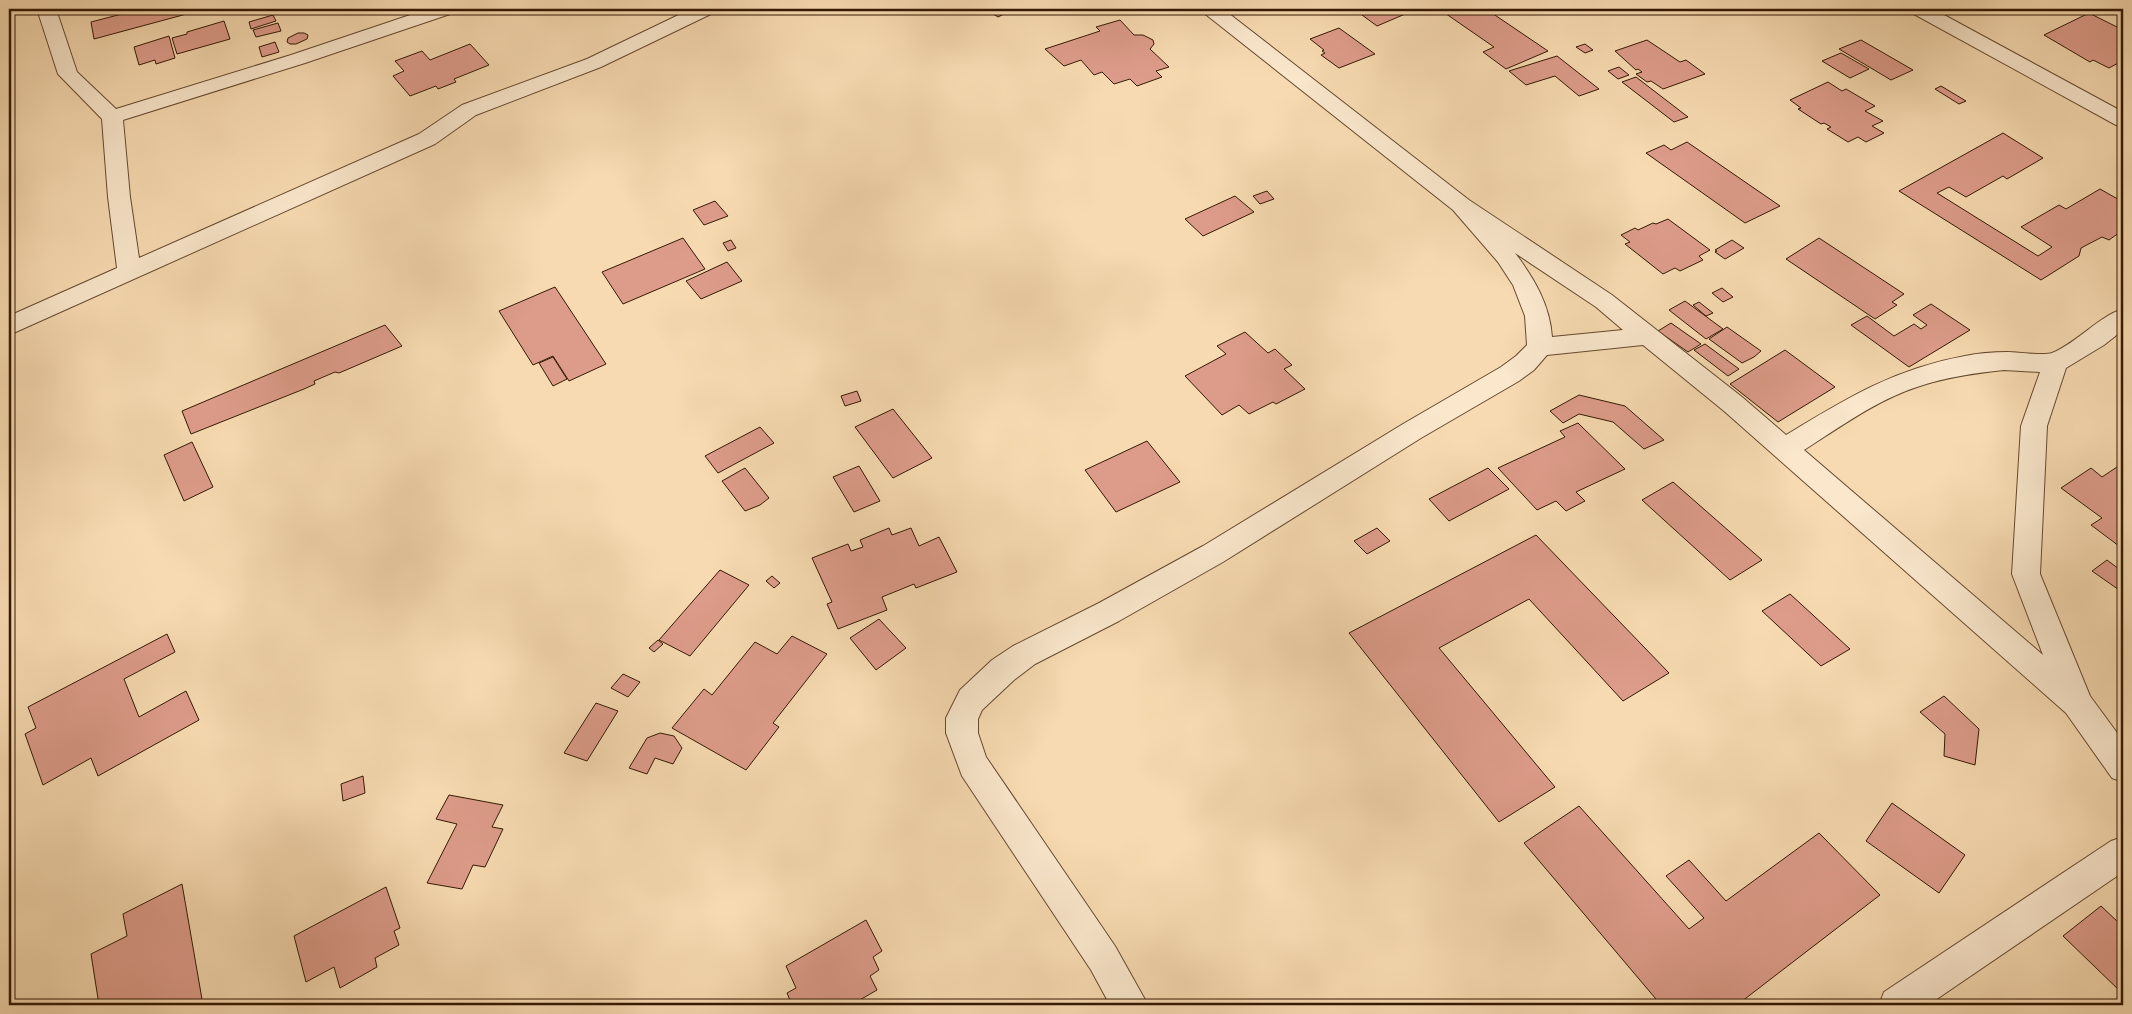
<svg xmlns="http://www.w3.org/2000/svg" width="2132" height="1014" viewBox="0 0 2132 1014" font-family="'Sorts Mill Goudy',serif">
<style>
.building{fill:#dd9c8a;stroke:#341903}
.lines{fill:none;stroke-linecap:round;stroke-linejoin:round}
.street-casing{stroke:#65492e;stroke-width:2}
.street{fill:#fae7cc;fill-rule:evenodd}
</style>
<rect width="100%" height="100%" fill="#f7dab1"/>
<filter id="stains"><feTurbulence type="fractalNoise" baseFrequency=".004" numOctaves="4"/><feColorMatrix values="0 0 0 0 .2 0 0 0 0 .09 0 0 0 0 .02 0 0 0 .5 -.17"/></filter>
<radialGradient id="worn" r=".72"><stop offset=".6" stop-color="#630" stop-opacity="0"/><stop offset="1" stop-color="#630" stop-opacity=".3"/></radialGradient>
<!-- building -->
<g class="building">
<polygon points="141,9 205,9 94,39 91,22"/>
<polygon points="996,9 1004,14 998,17 990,12"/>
<polygon points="1376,9 1417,9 1377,26 1362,15"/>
<polygon points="1439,9 1486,9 1548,51 1506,69 1483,52 1494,47"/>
<polygon points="2089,13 2123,30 2120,31 2123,33 2122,61 2109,68 2093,60 2090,62 2044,35"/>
<polygon points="273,15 276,21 251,29 249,22"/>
<polygon points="1120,20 1134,35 1143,35 1153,40 1154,44 1150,49 1169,67 1156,71 1162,77 1137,86 1130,79 1114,84 1102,72 1094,75 1081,60 1064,66 1045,49 1100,31 1096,27"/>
<polygon points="224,21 230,39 177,54 172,38 187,34 187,32"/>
<polygon points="278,23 281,31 256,37 253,30"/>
<polygon points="1339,28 1375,54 1339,68 1321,55 1325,53 1322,51 1324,50 1310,39"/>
<polygon points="298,33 304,33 308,35 307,39 296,44 290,44 287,42 288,38"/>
<polygon points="169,36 175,58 156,64 155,60 139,65 134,47"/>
<polygon points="1647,40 1680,62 1686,60 1705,74 1663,89 1651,81 1647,82 1636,74 1642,72 1638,69 1636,70 1615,51"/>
<polygon points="1861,40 1913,70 1891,80 1839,49"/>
<polygon points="275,42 279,52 262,57 259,47"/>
<polygon points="470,44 489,65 454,79 456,82 438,89 436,86 410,96 393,76 404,71 395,61 422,51 430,60"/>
<polygon points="1585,44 1593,50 1585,53 1576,47"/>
<polygon points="1841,53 1869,69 1850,78 1822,61"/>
<polygon points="1557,56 1599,89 1579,96 1555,76 1526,85 1509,71"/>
<polygon points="1619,67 1629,75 1618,79 1608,71"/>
<polygon points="1636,77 1688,117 1674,122 1622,82"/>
<polygon points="1828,82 1842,91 1846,89 1875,106 1865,111 1883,121 1872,126 1884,133 1866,142 1858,137 1848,142 1827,129 1831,127 1824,123 1821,124 1798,109 1801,108 1790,100"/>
<polygon points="1941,86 1966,101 1959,104 1935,89"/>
<polygon points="2003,133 2043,158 2007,179 2003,176 1966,197 1949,187 1937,193 2038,256 2052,247 2021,227 2059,205 2066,209 2100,189 2123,202 2123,230 2109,240 2102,237 2081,248 2079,256 2041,280 1899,191"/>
<polygon points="1687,142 1780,206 1745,223 1646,153 1664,145 1671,150"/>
<polygon points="1267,191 1274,199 1260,204 1253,196"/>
<polygon points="1235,196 1254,212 1203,236 1185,219"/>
<polygon points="715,201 728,216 704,225 693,210"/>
<polygon points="1668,219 1710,250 1699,256 1703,260 1680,271 1675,268 1663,274 1625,244 1630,242 1621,235 1635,228 1638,230 1653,223 1656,224"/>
<polygon points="683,238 705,269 623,304 602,272"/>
<polygon points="1819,238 1904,294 1892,302 1897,305 1875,319 1786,259"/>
<polygon points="731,240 736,248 728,251 723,243"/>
<polygon points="1732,240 1744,248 1725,259 1715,252 1717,251 1715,250"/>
<polygon points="727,262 742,281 701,299 686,281"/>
<polygon points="555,287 606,364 569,381 553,356 533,365 499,311"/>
<polygon points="1722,288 1733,297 1723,302 1712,293"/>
<polygon points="1685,301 1723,329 1706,339 1669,310"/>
<polygon points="1699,302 1713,313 1706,316 1693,305"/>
<polygon points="1931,304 1970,330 1909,367 1851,325 1867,316 1894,336 1914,324 1921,329 1927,325 1913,315"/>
<polygon points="1671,323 1701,344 1688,352 1658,331"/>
<polygon points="385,325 402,346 339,373 335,372 314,381 315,384 304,389 191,434 182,411"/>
<polygon points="1727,327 1761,351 1754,357 1742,363 1709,339"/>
<polygon points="1245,332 1268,353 1275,349 1292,365 1284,369 1305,389 1276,404 1273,402 1249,414 1239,405 1222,415 1185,376 1226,354 1217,346"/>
<polygon points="1705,344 1739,369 1728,376 1694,350"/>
<polygon points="1785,350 1835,387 1778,422 1730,384"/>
<polygon points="553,357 567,379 553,386 539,363"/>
<polygon points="857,391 861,401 845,406 841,396"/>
<polygon points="1579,395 1625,406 1664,440 1644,449 1613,422 1579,414 1563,423 1550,411"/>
<polygon points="893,409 932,458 893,478 855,427"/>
<polygon points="1578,423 1625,469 1576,492 1585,501 1566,511 1556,501 1537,510 1498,468 1565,437 1560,431"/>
<polygon points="760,427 774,443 718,473 705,456"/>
<polygon points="1147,441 1180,482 1116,512 1085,470"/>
<polygon points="192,442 213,487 184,501 164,455"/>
<polygon points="2123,463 2123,549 2091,525 2102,518 2061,488 2091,468 2102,477"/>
<polygon points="859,466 880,501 854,512 833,477"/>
<polygon points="745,468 769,498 760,505 745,511 722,481"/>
<polygon points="1488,468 1509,489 1449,521 1429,499"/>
<polygon points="1673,482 1762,560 1730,580 1642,500"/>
<polygon points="889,528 892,535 911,528 919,546 939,537 957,572 916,588 914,584 882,597 887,610 838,629 827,604 832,602 812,558 848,544 851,551 863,547 860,540"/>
<polygon points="1377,528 1390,541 1367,554 1354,541"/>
<polygon points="1536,535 1669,673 1623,701 1529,599 1439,648 1555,787 1499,822 1349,633"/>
<polygon points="2107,560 2123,572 2122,592 2092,571"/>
<polygon points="720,570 749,585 690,656 659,640"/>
<polygon points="772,576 780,583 774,588 766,581"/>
<polygon points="1790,594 1850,649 1821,666 1762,611"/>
<polygon points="879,619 906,648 876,670 850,638"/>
<polygon points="167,634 175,652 124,679 139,717 186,691 199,720 98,776 91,758 43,785 25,734 36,728 28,707"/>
<polygon points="792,636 827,654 773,723 779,727 746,770 672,728 704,689 712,695 755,642 777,654"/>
<polygon points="658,640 663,644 654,652 649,648"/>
<polygon points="623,674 640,682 628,697 611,688"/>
<polygon points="1944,696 1979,729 1975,765 1944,756 1945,734 1920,712"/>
<polygon points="596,703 618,711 587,761 564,753"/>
<polygon points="660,733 674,736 682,748 673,764 655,758 647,774 629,768 647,738"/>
<polygon points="363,776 365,793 343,801 341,784"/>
<polygon points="449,795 503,805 492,827 503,829 485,867 473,865 462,889 427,883 457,824 436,819"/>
<polygon points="1892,803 1965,855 1939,893 1866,841"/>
<polygon points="1579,806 1689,929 1704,918 1666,876 1689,860 1726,901 1819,833 1880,895 1737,1005 1661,1005 1524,843"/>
<polygon points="182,884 203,1005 99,1005 91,954 127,936 123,914"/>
<polygon points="386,887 400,928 394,931 399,945 375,958 377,967 340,988 334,967 306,982 294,936"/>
<polygon points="2101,906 2119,923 2123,919 2123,994 2063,936"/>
<polygon points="866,920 882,951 873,957 879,970 870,976 877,990 851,1005 834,1005 832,1000 823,1005 792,1005 787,993 796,988 786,966"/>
</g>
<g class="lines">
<defs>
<g id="street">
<polygon points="37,9 56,9 77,72 116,109 291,55 428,9 456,9 453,13 305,63 123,120 130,197 139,258 419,134 462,105 587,59 691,9 716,9 713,13 601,67 476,115 435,144 9,335 9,316 117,268 108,197 102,119 58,74"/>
<path d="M 1202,9 L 1223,9 L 1469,200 L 1612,295 L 1742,397 L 1786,435 C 1847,398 1894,369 1965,356 C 1979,353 1994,352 2007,352 C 2018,352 2043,356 2052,353 C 2077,343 2099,316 2123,309 L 2123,330 L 2104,345 L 2066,368 L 2047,426 L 2040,574 L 2090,696 L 2123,741 L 2123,782 L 2112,778 L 2066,713 L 1724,411 L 1643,345 L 1547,355 L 1534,370 L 1519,381 L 1421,438 L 1223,562 L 1119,621 L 1035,664 L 1014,680 L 982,710 L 978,719 L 978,733 L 986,757 L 1115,946 L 1148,1005 L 1110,1005 L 1091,970 L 962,776 L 946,733 L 946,718 L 960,690 L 992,660 L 1013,646 L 1099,603 L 1203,546 L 1403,424 L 1501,367 L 1516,356 L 1527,345 L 1525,316 L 1513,285 L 1498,262 L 1453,210 L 1204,13 ZM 1515,253 L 1596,307 L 1623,330 L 1552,337 C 1550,305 1534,278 1515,253 ZM 2004,370 L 2040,372 L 2021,426 L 2012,574 L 2043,655 L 1804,450 C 1840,427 1877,400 1917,387 C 1946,377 1975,373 2004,370 Z"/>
<polygon points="1909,9 1933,9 2123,112 2123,126 2116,125 1912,13"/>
<polygon points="2123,837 2123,872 1928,1005 1879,1005 1884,992 2111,841"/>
</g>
</defs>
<!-- street casing -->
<use href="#street" class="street-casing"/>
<!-- street -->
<use href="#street" class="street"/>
</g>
<!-- margin -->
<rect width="2132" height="1014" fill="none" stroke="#f7dab1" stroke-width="30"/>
<rect x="10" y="10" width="2112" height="994" fill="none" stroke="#341903" stroke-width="2.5"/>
<rect x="15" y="15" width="2102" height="984" fill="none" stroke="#341903"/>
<rect width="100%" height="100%" filter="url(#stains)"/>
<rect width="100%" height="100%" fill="url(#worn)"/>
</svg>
